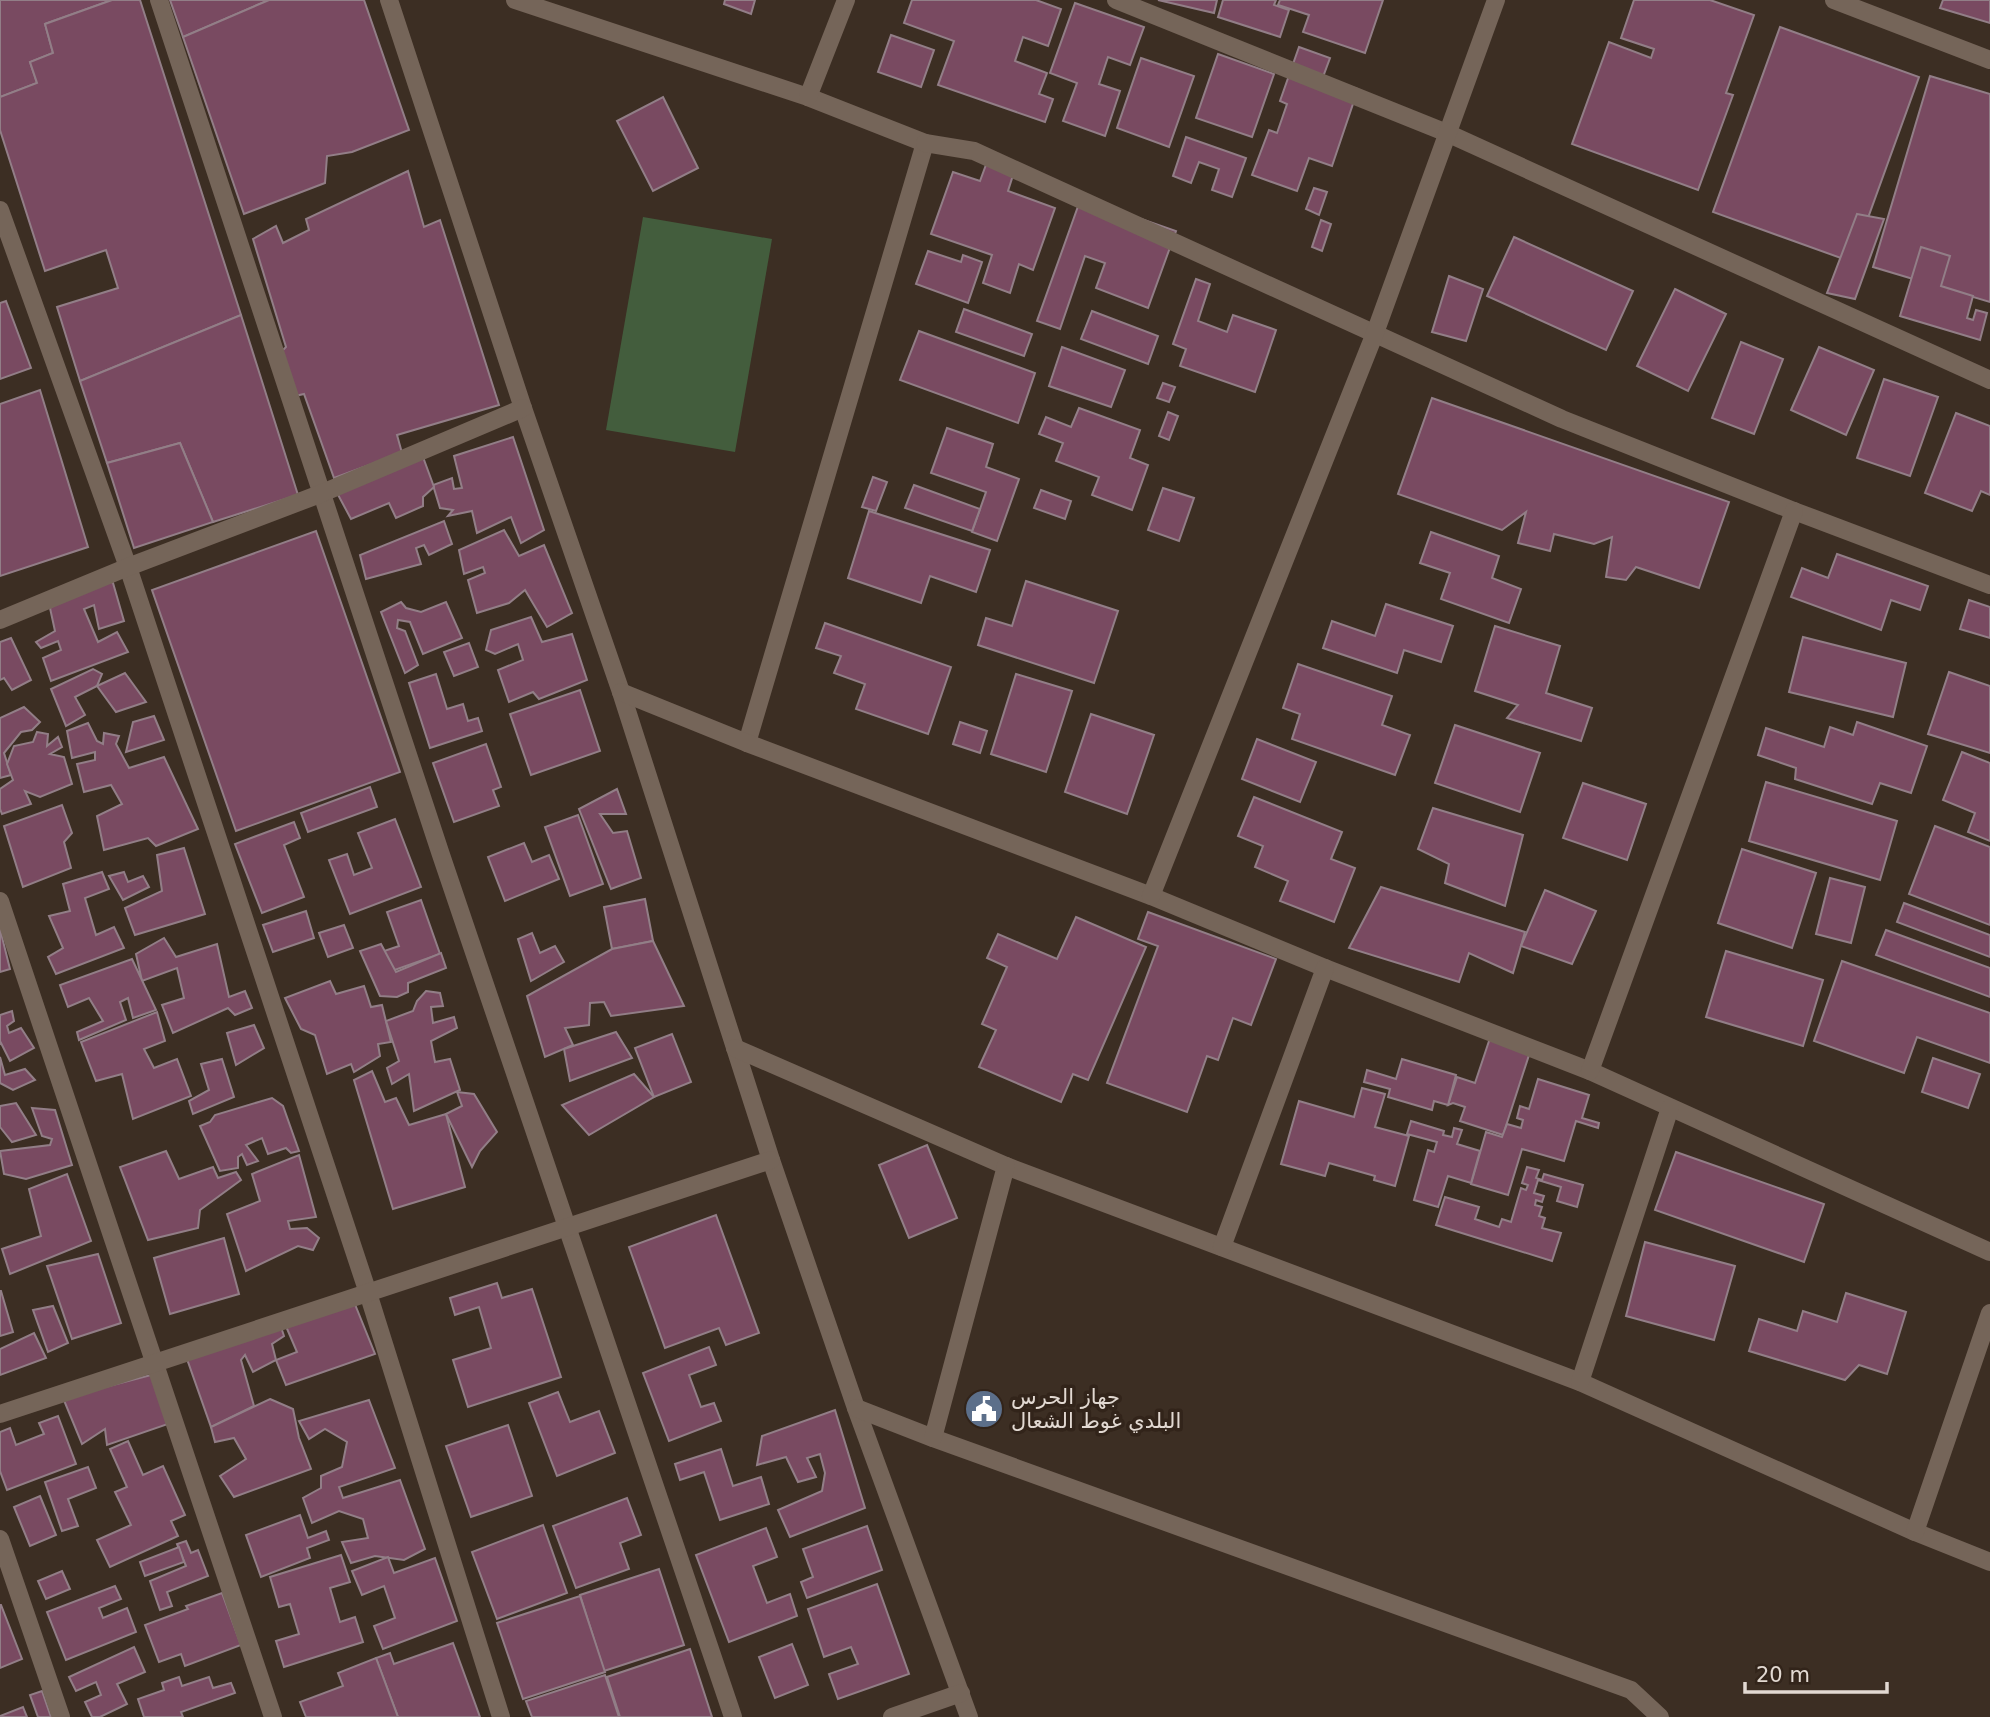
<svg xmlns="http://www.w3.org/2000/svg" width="1990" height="1717" viewBox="0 0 1990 1717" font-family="'DejaVu Sans',Vazirmatn,sans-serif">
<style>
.green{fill:#435d3d}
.building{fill:#794a61;stroke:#927e87;stroke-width:2}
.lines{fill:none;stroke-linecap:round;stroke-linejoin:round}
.minor{stroke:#756559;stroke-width:18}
.labels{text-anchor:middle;stroke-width:7;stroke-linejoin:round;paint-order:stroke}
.poi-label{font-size:21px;fill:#e2d9d2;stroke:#32241a;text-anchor:start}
</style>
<rect width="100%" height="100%" fill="#3c2e23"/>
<!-- green -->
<polygon class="green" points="643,217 772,239 735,452 606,430"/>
<!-- building -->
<g class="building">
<polygon points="0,0 112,0 45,24 53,53 30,62 37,83 0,97"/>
<polygon points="112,0 140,0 241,315 80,381 57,307 118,288 106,250 45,271 0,130 0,97 37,83 30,62 53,53 45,24"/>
<polygon points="170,0 269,0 183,37"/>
<polygon points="269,0 364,0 409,130 352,152 327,156 325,183 244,214 183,37"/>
<polygon points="725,0 755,0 751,14 724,4"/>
<polygon points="912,0 1036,0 1061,9 1048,46 1023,37 1015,61 1047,73 1039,94 1053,99 1045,122 938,85 954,41 904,23"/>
<polygon points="1158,0 1217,0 1214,13"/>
<polygon points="1223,0 1276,0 1274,5 1289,10 1280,37 1218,17"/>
<polygon points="1280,0 1383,0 1365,53 1303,32 1309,15 1278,5"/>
<polygon points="1634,0 1710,0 1754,15 1726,93 1733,95 1698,190 1572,144 1609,42 1651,58 1654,49 1621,38"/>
<polygon points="1943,0 1990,0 1990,23 1940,8"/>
<polygon points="1075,3 1144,27 1130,65 1108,57 1099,84 1120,91 1105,136 1063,121 1077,83 1050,73"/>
<polygon points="1780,27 1919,77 1852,262 1713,212"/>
<polygon points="891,35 934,50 921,87 878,72"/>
<polygon points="1299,47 1330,58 1323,77 1358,89 1332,166 1309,158 1297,191 1252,175 1269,130 1277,133 1287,104 1280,101"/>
<polygon points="1218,54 1274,74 1252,137 1196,118"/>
<polygon points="1141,58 1194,76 1169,147 1117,128"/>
<polygon points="1930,76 1990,94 1990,302 1873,267"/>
<polygon points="663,97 698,168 653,191 617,121"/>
<polygon points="1186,137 1246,158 1232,197 1212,190 1219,169 1199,162 1191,183 1173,176"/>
<polygon points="987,162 1014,172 1008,191 1055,208 1033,270 1019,264 1010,293 983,283 992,255 931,234 953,172 980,181"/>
<polygon points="408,171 424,227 440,220 499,405 397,435 402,453 334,478 304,394 295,396 281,352 286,347 253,239 276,226 283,243 309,230 306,219"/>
<polygon points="1314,188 1327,192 1319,215 1306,209"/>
<polygon points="1081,198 1176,231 1148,308 1096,288 1105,263 1085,256 1060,329 1037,321"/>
<polygon points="1857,214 1884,219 1855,299 1827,293"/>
<polygon points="1321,220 1331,224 1322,251 1312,247"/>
<polygon points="1514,237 1633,291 1606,350 1487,296"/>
<polygon points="1921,247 1950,256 1941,286 1973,296 1967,318 1973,320 1976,310 1987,313 1980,340 1900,316"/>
<polygon points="928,251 961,262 963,255 982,262 968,303 916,284"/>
<polygon points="1449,276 1483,289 1466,341 1432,332"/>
<polygon points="1196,279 1210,284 1198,321 1227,332 1233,315 1276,330 1255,392 1180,366 1186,349 1173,344"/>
<polygon points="1675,289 1726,314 1688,391 1637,366"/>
<polygon points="6,301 31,368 0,379 0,303"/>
<polygon points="964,309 1032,334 1024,356 956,332"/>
<polygon points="1092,311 1158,336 1148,364 1081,339"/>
<polygon points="241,315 298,495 213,522 180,443 107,463 80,381"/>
<polygon points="919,331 1035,373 1018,423 900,380"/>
<polygon points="1741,342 1783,359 1754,434 1712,418"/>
<polygon points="1062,347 1125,370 1111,407 1049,386"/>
<polygon points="1819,347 1874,370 1846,435 1791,410"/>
<polygon points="1884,379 1938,397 1910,476 1857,458"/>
<polygon points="1163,383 1175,387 1169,402 1157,398"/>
<polygon points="40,390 88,547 0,576 0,404"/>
<polygon points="1432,398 1729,502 1699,588 1636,567 1626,580 1606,577 1612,537 1594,544 1554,534 1550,551 1518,543 1526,512 1502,530 1398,494"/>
<polygon points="1079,408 1140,430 1130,458 1148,465 1132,510 1092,495 1099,477 1056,461 1063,443 1039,434 1046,417 1071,427"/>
<polygon points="1168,412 1178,416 1169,440 1159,436"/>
<polygon points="1956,413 1990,426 1990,495 1981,491 1972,511 1925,493"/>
<polygon points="947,428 993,444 986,467 1019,479 997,541 972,532 986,492 931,473"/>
<polygon points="513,437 544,530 521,543 511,517 477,533 472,511 448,516 453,510 440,508 433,485 452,478 454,489 462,488 454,456"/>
<polygon points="180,443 213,522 134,548 107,463"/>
<polygon points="423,457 434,487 423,497 423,506 396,518 389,503 351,519 336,491"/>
<polygon points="873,477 887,482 876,511 862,507"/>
<polygon points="914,485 980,509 972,531 905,508"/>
<polygon points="1163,488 1194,498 1179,541 1148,530"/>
<polygon points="1041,490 1071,501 1065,519 1034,508"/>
<polygon points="869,511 990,550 976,592 930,576 921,603 848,578"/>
<polygon points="444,521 452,544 429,555 424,545 416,548 421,564 366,579 360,555"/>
<polygon points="504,530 519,556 544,545 572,613 547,627 525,590 509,603 477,613 468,580 485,573 483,567 464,574 459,550"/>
<polygon points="316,531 400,772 236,831 152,590"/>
<polygon points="1431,532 1499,556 1492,578 1521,589 1509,623 1441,599 1450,573 1420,563"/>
<polygon points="1837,554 1928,586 1920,610 1891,600 1881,630 1791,597 1802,568 1828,578"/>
<polygon points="103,577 113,583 124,621 99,629 94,605 84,609 98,642 117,632 128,652 51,681 43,658 61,650 58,641 41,648 36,642 55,631 50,608"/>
<polygon points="1026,581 1118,611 1094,683 978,645 986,618 1012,626"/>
<polygon points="1969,600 1990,607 1990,638 1960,629"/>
<polygon points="401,602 406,608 421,612 446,602 462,638 423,654 410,622 398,620 397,628 405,631 418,665 405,673 381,612"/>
<polygon points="1386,604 1453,626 1441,662 1404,650 1397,673 1323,648 1332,621 1375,636"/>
<polygon points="531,617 542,642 572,634 587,680 539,699 533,692 509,702 498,670 523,660 518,644 495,654 486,650 491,630"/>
<polygon points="825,623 951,667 928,734 856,709 865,684 834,673 841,656 816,648"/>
<polygon points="1495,626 1560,646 1546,693 1592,708 1581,741 1507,718 1518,705 1475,691"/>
<polygon points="1803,637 1906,663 1893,717 1789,692"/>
<polygon points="11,638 31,680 12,690 4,678 0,680 0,642"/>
<polygon points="469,643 478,667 454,676 444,652"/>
<polygon points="1298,664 1392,696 1382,725 1410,735 1395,775 1292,739 1300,714 1283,708"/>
<polygon points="93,669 102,674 97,686 75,697 85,715 66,726 51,689"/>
<polygon points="1949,672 1990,686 1990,753 1928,734"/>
<polygon points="125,673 146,702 116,712 97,686"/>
<polygon points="436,674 447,709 463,704 468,721 478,718 482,731 430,748 409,683"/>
<polygon points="1016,674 1072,691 1046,772 991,754"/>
<polygon points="580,690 600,751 531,775 510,714"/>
<polygon points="24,707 40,722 32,730 21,732 4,753 11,775 0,778 0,718"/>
<polygon points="1091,714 1154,735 1127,814 1065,792"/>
<polygon points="154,716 164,740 126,752 133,722"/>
<polygon points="960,722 987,731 980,753 953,744"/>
<polygon points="1857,722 1927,746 1911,793 1880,783 1872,804 1795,779 1796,768 1758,755 1766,728 1824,747 1830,727 1853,735"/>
<polygon points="88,723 97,741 103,744 104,733 119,736 116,744 129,768 164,757 198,829 156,846 148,838 104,850 97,816 122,804 111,785 84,792 77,764 95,760 95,752 72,758 67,731"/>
<polygon points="1455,725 1540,753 1520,812 1435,783"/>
<polygon points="37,732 48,734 47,746 58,737 62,747 50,754 64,757 72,784 40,797 25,791 31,804 2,814 0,809 0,789 13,780 7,764 14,746 33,742"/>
<polygon points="1257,739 1316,762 1300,802 1242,779"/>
<polygon points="486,744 501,787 493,790 499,806 454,822 433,763"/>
<polygon points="1962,752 1990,763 1990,841 1968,832 1975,813 1943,800"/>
<polygon points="1766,782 1897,821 1880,880 1749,841"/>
<polygon points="1583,783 1646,804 1627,860 1563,838"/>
<polygon points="370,787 377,807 308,832 301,813"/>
<polygon points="617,789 626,814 600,814 613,833 627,831 641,878 611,889 579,809"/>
<polygon points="1254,797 1342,832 1331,859 1355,868 1334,922 1280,901 1288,881 1255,867 1263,846 1238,836"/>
<polygon points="62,805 72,833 64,842 71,868 23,887 4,826"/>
<polygon points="1433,808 1523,835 1505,906 1445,883 1449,864 1418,849"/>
<polygon points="578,815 603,884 570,896 545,827"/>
<polygon points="395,819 421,887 350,914 329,860 347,854 354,875 372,868 358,833"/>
<polygon points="294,822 300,838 284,845 304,897 262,913 235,844"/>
<polygon points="1935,826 1990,847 1990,925 1909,894"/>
<polygon points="524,843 532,862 549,855 559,879 505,901 488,857"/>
<polygon points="184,848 205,914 135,935 125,908 162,891 157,855"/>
<polygon points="1742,849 1816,873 1792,948 1718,923"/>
<polygon points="102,872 109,889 85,898 96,935 114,927 124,948 56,974 48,957 63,948 49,916 70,911 63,884"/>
<polygon points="124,872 128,882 143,876 149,887 123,900 109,876"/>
<polygon points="1830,878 1865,887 1851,943 1816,934"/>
<polygon points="1381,887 1525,932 1513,973 1469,953 1459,982 1349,948"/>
<polygon points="1545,890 1596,911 1572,964 1521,946"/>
<polygon points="645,899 653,941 612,949 604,907"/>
<polygon points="421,900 440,954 389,972 381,952 399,946 387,912"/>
<polygon points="1904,903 1990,935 1990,957 1897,922"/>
<polygon points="306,911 314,938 273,952 263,925"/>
<polygon points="1148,912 1276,959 1251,1025 1233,1018 1218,1060 1207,1056 1187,1112 1107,1083 1158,946 1138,939"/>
<polygon points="1076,917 1146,947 1088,1080 1073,1074 1061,1102 979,1067 996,1030 982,1024 1007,967 987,958 998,934 1057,959"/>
<polygon points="344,925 353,948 328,957 319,933"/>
<polygon points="0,929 10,969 0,972"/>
<polygon points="1886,930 1990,968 1990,997 1876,955"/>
<polygon points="532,933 540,953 555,946 564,962 531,981 518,939"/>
<polygon points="164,938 176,957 217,944 229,997 245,991 252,1008 235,1015 228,1008 173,1033 162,1005 184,998 177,968 142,981 136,954"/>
<polygon points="653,941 684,1006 611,1016 604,1002 590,1003 589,1025 565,1028 573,1045 545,1057 527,996 612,949"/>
<polygon points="381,944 396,972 441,953 446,968 408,983 408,992 397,997 380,996 360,951"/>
<polygon points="1726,951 1823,980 1803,1046 1706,1017"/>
<polygon points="132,959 156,1010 133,1018 128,998 120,1002 126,1020 79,1040 77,1032 103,1021 89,998 68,1007 60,985"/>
<polygon points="1842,961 1990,1013 1990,1063 1917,1037 1904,1073 1814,1041"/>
<polygon points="330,981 336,994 364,986 371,1007 382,1005 391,1042 378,1044 380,1056 354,1072 351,1064 327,1074 315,1035 301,1029 285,998"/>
<polygon points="426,991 440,993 443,1006 431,1007 433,1023 454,1017 457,1028 431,1041 435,1062 450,1059 460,1090 414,1111 409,1074 392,1084 387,1068 399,1061 386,1021 413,1011 417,1001"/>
<polygon points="12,1011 14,1021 7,1026 9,1033 21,1028 34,1048 10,1061 1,1043 0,1044 0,1015"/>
<polygon points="157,1012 165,1041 144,1049 154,1068 177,1059 191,1096 133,1119 122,1074 96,1081 81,1042"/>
<polygon points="254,1025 264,1048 236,1065 227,1033"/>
<polygon points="616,1032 632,1058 570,1081 564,1049"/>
<polygon points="672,1034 691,1082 654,1097 635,1048"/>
<polygon points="1490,1038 1530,1052 1503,1135 1460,1121 1465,1107 1453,1103 1448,1105 1457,1077 1475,1083"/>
<polygon points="0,1057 5,1075 25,1069 35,1080 13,1090 0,1083"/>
<polygon points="1933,1058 1980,1074 1968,1108 1922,1092"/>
<polygon points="222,1059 234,1097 193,1114 189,1101 209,1090 201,1064"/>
<polygon points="1402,1059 1456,1075 1448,1105 1434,1101 1432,1110 1388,1097 1390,1089 1364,1082 1367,1070 1396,1079"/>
<polygon points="372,1071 385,1102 396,1098 409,1125 446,1114 465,1187 393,1209 354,1080"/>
<polygon points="634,1074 654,1097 589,1135 562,1105"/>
<polygon points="1538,1079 1589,1095 1582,1118 1599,1123 1598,1128 1576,1121 1564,1161 1522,1149 1508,1195 1471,1184 1486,1132 1502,1137 1507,1124 1521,1128 1523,1120 1517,1118 1520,1106 1529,1109"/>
<polygon points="1362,1088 1385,1094 1375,1127 1409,1136 1395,1186 1374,1180 1375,1176 1329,1163 1325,1176 1281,1164 1299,1101 1354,1117"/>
<polygon points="457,1092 474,1094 497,1132 480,1151 472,1167 446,1114 462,1106"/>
<polygon points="272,1098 283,1106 299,1151 291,1153 286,1148 268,1154 262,1138 246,1145 258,1161 247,1165 242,1154 238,1157 238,1168 220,1171 200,1126 210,1122 215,1115"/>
<polygon points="16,1103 36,1135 12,1142 0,1127 0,1106"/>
<polygon points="32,1108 55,1110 72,1165 26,1179 4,1174 0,1151 50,1145 52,1139 42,1136"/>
<polygon points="1411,1121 1444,1131 1443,1135 1452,1137 1454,1128 1462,1130 1457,1144 1480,1151 1471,1183 1448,1176 1438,1207 1414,1200 1428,1150 1434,1152 1437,1142 1407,1134"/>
<polygon points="927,1145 957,1218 909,1238 879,1165"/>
<polygon points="166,1151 179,1179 213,1167 218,1178 236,1172 241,1180 200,1210 198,1228 148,1240 120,1167"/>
<polygon points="1676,1152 1824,1204 1804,1262 1655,1210"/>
<polygon points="299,1155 316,1217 288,1221 290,1229 307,1228 319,1238 313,1250 298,1246 246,1271 227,1214 260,1201 252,1174"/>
<polygon points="1527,1167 1539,1170 1536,1178 1542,1180 1544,1174 1583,1185 1577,1207 1557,1201 1561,1187 1538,1180 1534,1193 1544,1196 1542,1202 1536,1200 1535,1205 1542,1207 1539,1216 1545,1218 1542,1228 1561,1233 1552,1261 1436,1225 1445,1197 1479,1207 1475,1219 1499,1227 1502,1219 1511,1222 1521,1188 1526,1190 1528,1185 1522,1183"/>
<polygon points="67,1174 91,1241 10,1274 2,1249 41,1236 29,1189"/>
<polygon points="716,1215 759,1333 726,1345 719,1328 665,1348 629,1247"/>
<polygon points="224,1238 239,1294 170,1314 154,1258"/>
<polygon points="1645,1242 1735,1266 1714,1340 1626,1316"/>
<polygon points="98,1254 121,1323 72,1339 47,1266"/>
<polygon points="497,1283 502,1298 532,1289 561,1377 468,1407 453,1360 491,1348 479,1307 455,1315 450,1298"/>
<polygon points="1,1291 13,1332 0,1336 0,1291"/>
<polygon points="350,1292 375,1354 286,1385 276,1360 297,1352 282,1317"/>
<polygon points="1846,1293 1906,1312 1887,1374 1859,1365 1845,1380 1749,1351 1759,1319 1797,1331 1803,1311 1837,1322"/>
<polygon points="53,1306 68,1343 48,1352 33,1310"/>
<polygon points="278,1318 284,1336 272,1344 276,1360 253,1372 245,1355 241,1360 254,1406 211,1427 187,1359"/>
<polygon points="34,1333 46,1358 0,1375 0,1349"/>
<polygon points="709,1347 716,1365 689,1375 701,1407 714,1403 721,1421 669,1441 643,1373"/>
<polygon points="151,1375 168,1424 107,1445 105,1429 82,1444 63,1398"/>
<polygon points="558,1392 570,1422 599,1411 615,1453 557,1476 529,1403"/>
<polygon points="270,1399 293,1409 299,1438 311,1469 234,1497 220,1476 246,1459 234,1438 215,1442 211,1427"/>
<polygon points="369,1400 395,1468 339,1487 343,1498 400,1480 425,1549 404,1560 375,1556 351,1563 342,1542 368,1538 363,1519 339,1511 312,1523 303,1498 321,1488 321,1476 342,1467 347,1442 325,1429 309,1439 299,1421"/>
<polygon points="835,1410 865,1508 790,1537 778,1510 822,1491 825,1473 820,1454 807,1458 816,1477 798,1482 786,1457 757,1465 762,1436"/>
<polygon points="58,1416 76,1464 7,1490 0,1471 0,1432 10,1428 16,1445 44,1434 39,1423"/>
<polygon points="508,1425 532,1496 471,1517 446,1446"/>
<polygon points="128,1441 143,1475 163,1466 185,1515 171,1521 178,1536 110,1567 97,1540 131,1525 115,1492 127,1487 110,1449"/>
<polygon points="721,1449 733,1486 761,1477 769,1504 720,1520 704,1472 680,1480 675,1464"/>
<polygon points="88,1467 96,1488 68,1499 78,1526 62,1531 45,1482"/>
<polygon points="40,1496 56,1535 30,1546 14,1507"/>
<polygon points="627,1498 641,1535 620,1543 629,1569 576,1588 553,1526"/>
<polygon points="300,1515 308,1538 326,1531 329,1540 307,1548 310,1558 261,1577 246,1535"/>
<polygon points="543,1525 567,1593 497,1619 472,1552"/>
<polygon points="867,1526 882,1570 807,1598 801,1582 813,1577 803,1549"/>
<polygon points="766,1528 777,1557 753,1566 767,1603 790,1594 797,1616 729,1642 696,1555"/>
<polygon points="186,1541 191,1553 198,1550 208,1576 167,1592 172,1606 160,1610 150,1581 186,1566 177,1544"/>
<polygon points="179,1547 184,1562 145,1576 140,1562"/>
<polygon points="341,1555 350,1582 330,1588 340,1622 355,1617 363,1642 284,1667 276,1641 299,1634 290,1604 279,1607 270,1577"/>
<polygon points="388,1557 394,1573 435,1558 457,1621 383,1649 374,1626 395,1618 384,1586 362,1595 352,1571"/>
<polygon points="659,1569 684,1645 604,1671 580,1595"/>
<polygon points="62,1571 70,1589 46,1599 38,1581"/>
<polygon points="877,1584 909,1674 838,1699 829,1674 858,1664 851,1647 824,1657 808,1609"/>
<polygon points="115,1586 121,1599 99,1608 103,1618 127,1608 136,1632 66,1660 47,1612"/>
<polygon points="222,1593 241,1645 185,1666 181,1654 159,1662 145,1625 188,1609 186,1606"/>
<polygon points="580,1596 605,1672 523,1699 497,1623"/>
<polygon points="0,1605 1,1605 22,1659 0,1668"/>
<polygon points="453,1643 480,1717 398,1717 376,1658 390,1653 394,1664"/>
<polygon points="792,1644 808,1685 775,1698 759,1657"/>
<polygon points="134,1647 145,1672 117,1684 127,1704 100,1717 92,1717 85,1702 101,1695 96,1682 76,1691 69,1677"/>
<polygon points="690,1649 712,1717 620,1717 607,1677"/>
<polygon points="376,1658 398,1717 306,1717 300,1702 343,1686 338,1673"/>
<polygon points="605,1675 619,1717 532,1717 526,1701"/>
<polygon points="179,1677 182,1686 209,1677 213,1688 231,1683 235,1693 181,1712 183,1717 144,1717 138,1699 164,1690 162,1683"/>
<polygon points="42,1691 51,1717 57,1715 58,1717 38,1717 30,1695"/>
<polygon points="23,1707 27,1717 0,1717 0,1716"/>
</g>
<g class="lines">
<!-- minor -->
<g class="minor">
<path d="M 159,0 C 346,574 537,1146 733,1717"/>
<polyline points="389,0 523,408 621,692 771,1160 856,1408 969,1717"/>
<polyline points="515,0 808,97 925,143 747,743"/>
<polyline points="1116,0 1447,133 1990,380"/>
<polyline points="1834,0 1990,60"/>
<polyline points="808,97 846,0"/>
<polyline points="925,143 974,151 1562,419 1794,511 1990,585"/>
<polyline points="0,210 128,567 368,1293 501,1717"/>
<polyline points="0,620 128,567 320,494 523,408"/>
<polyline points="621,692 747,743 1151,896 1325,968 1590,1071 1990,1252"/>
<polyline points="1151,896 1375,333 1496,0"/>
<polyline points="0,901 273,1717"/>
<polyline points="735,1048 1006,1166 1580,1382 1915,1532 1990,1562"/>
<polyline points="1590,1071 1794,511"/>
<polyline points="1222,1247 1325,968"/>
<polyline points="1580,1382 1670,1108"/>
<polyline points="856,1408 933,1438 1631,1690 1660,1717"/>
<polyline points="0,1414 771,1160"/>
<polyline points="933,1438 1006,1166"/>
<polyline points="1915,1532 1990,1313"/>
<polyline points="0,1539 61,1717"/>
<polyline points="892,1717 961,1693"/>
</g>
</g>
<!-- icons -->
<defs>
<symbol id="civic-disc" viewBox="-11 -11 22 22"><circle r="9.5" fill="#5c6f8a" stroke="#32241a"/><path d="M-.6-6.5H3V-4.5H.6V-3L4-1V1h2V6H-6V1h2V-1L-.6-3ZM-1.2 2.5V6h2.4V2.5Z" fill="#fff"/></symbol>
</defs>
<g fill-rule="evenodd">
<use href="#civic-disc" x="962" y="1387" width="44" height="44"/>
</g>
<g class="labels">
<!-- poi labels -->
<g class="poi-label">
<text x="1011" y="1404">جهاز الحرس<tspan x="1011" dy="24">البلدي غوط الشعال</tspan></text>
</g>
</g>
<!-- scale -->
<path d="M1745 1682v10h142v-10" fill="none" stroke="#e2d9d2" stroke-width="3.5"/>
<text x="1756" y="1682" font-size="21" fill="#e2d9d2" stroke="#32241a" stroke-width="5" paint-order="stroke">20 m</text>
</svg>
